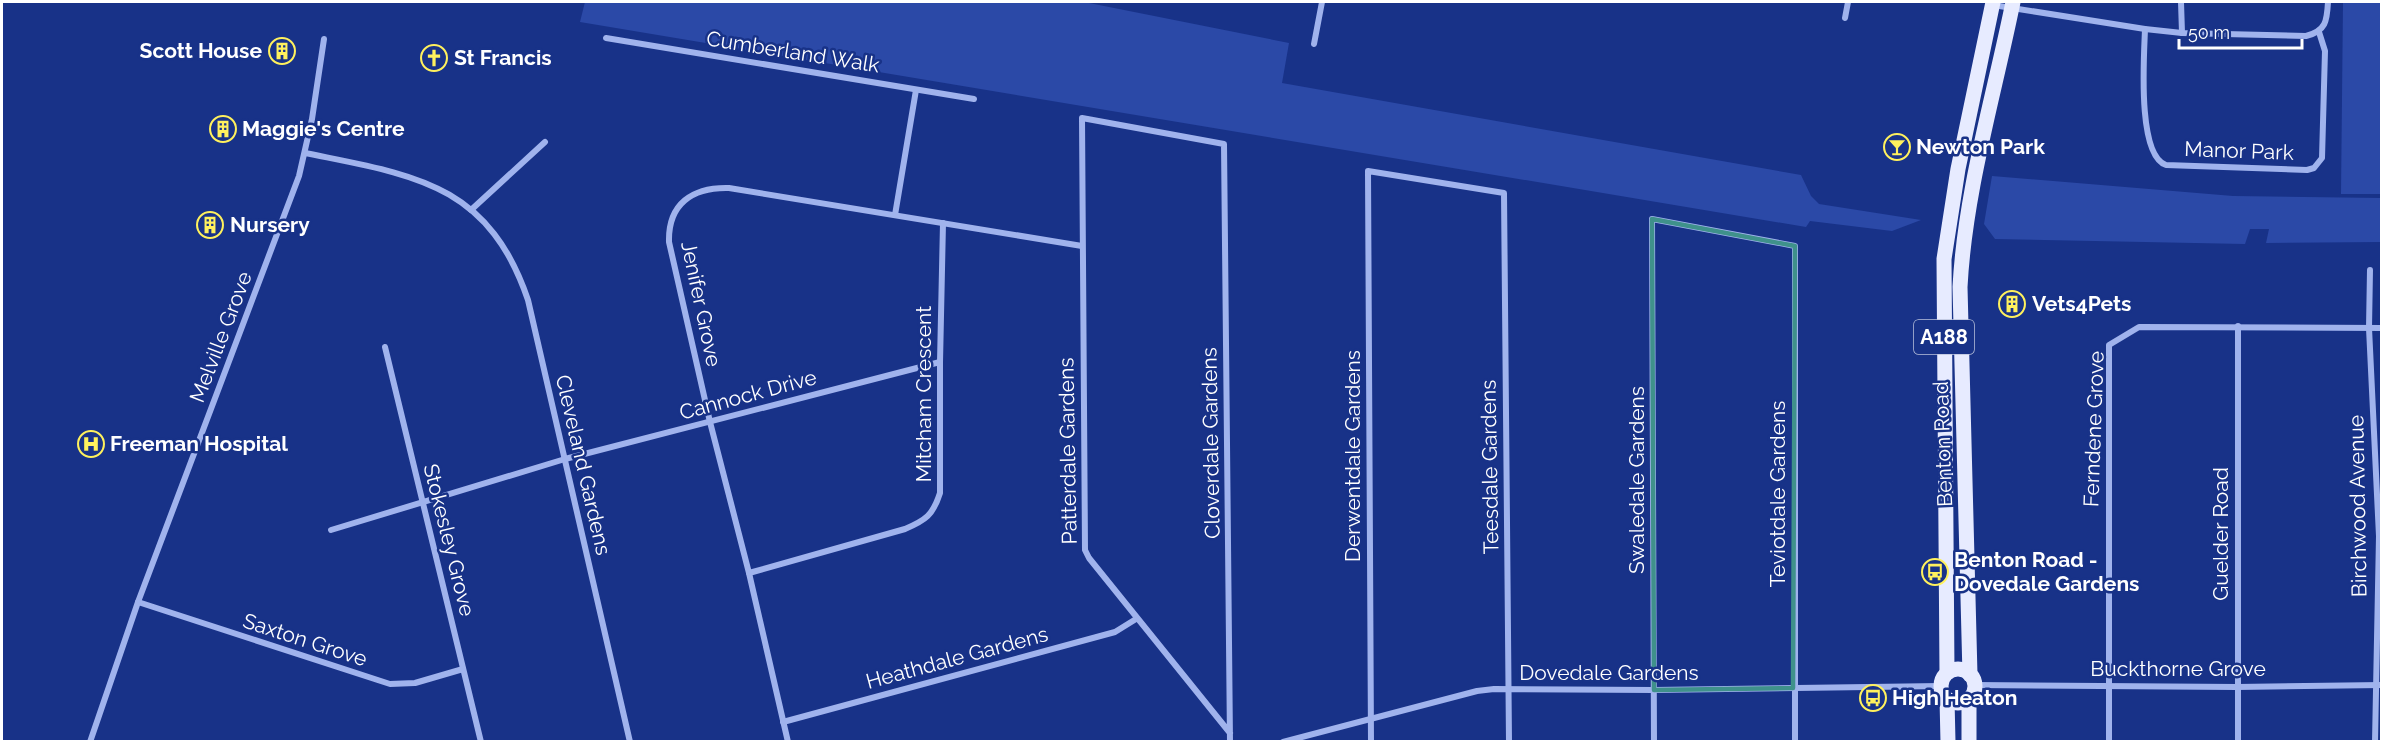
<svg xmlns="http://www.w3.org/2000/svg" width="2383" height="743" viewBox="0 0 2383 743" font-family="Raleway,sans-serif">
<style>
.green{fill:#2b49a7}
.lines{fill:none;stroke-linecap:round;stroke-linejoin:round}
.minor{stroke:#a0b3ed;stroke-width:6}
.primary{stroke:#e7ebff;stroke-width:15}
.marked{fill:none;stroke:#3f918b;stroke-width:4.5;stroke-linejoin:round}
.labels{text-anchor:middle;stroke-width:5;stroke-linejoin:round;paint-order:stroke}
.shield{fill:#183288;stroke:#bac2db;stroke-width:1.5}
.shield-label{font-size:20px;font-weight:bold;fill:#fff}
.poi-label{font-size:21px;font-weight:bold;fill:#fff;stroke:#183288;text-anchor:start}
.street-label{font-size:21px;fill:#fff;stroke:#183288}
</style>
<rect width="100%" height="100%" fill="#183288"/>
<!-- green -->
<g class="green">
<polygon points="585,2 1084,2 1289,43 1282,83 1801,175 1811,196 1819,204 1921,220 1892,231 1810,221 1806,227 580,22"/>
<polygon points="2343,2 2381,2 2381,194 2341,194"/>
<polygon points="1992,176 2233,196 2381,198 2381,242 2266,243 2269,229 2250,229 2245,244 1995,239 1984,224"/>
</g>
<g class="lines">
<!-- minor -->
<g class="minor">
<polyline points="2181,2 2182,33"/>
<path d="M 1993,5 L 2145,29 L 2182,33 L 2306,36 C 2326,31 2327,21 2328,2"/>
<polyline points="1845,18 1848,2"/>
<path d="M 2145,29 C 2144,57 2137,155 2166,165 L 2307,170 L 2314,168 L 2322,158 L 2325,51 L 2319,32"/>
<polyline points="606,38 974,99"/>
<polyline points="1314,44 1322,2"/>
<path d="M 305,153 C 412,175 488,182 528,300 L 630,742"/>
<polyline points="471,210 545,142"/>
<polyline points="895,215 916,90"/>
<polyline points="2370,270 2369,328 2379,536 2375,742"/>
<polyline points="385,347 481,742"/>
<polyline points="331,530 565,459 940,362"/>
<path d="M 749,573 L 905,529 C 926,520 933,515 940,493 L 940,362 L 943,223"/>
<polyline points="138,602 390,684 415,683 463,669"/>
<polyline points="1975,685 2237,687 2382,685"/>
<polyline points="783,722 1115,632 1136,619"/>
<polyline points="1230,733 1089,558 1085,550 1082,118 1224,144 1230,742"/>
<polyline points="90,742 138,602 299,176 312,119 324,39"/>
<path d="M 788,742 L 749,573 L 710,422 L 669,242 C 668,204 692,187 729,188 L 1082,246"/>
<polyline points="1283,742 1477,691 1494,689 1654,690 1941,686"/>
<polyline points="1371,742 1368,171 1504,193 1509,742"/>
<polyline points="1654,742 1652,219 1795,246 1795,742"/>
<polyline points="2109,742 2109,345 2139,327 2382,328"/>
<polyline points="2238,742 2238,326"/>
</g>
<!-- primary -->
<g class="primary">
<circle cx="1958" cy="686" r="17"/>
<polyline points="1947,673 1944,259 1958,169 1993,2"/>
<path d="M 1970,675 L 1960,287 C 1965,191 1994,96 2013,2"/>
<polyline points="1947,699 1948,742"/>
<polyline points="1969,699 1969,742"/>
</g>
</g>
<!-- marked area -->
<path class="marked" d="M 1652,219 L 1795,246 L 1793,688 L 1654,690 Z"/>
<!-- icons -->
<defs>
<symbol id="building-ring" viewBox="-11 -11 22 22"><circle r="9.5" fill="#183288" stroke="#fff15d" stroke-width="1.5"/><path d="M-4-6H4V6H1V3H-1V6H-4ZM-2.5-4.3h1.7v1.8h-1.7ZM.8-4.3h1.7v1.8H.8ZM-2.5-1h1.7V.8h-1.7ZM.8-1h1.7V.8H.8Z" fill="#fff15d"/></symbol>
<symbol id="church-ring" viewBox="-11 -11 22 22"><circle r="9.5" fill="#183288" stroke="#fff15d" stroke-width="1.5"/><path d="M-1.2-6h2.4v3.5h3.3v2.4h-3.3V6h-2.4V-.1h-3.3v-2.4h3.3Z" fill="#fff15d"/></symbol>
<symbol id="bar-ring" viewBox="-11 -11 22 22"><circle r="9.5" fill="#183288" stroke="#fff15d" stroke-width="1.5"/><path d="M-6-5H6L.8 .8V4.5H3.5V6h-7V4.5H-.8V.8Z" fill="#fff15d"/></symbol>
<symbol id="hospital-ring" viewBox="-11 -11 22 22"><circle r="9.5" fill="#183288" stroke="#fff15d" stroke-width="1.5"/><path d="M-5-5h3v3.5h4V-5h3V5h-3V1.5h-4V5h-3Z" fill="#fff15d"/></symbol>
<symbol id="bus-ring" viewBox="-11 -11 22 22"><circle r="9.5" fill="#183288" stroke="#fff15d" stroke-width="1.5"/><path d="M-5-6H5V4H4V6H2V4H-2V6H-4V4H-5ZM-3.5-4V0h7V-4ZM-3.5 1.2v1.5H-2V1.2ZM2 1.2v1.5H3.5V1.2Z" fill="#fff15d"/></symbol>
</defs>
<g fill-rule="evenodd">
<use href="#building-ring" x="267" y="36" width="30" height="30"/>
<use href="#church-ring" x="419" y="43" width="30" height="30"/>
<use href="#building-ring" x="208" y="114" width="30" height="30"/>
<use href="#bar-ring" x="1882" y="132" width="30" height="30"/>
<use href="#building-ring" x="195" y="210" width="30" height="30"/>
<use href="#building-ring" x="1997" y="289" width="30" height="30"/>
<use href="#hospital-ring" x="76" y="429" width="30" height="30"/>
<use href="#bus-ring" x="1920" y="557" width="30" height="30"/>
<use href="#bus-ring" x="1858" y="683" width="30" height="30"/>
</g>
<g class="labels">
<!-- shield labels -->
<rect class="shield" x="1914" y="320" width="60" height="34" rx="4.5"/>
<g class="shield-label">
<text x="1944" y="344">A188</text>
</g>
<!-- poi labels -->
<g class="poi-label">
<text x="262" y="58" text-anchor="end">Scott House</text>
<text x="454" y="65">St Francis</text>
<text x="242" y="136">Maggie's Centre</text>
<text x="1916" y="154">Newton Park</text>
<text x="230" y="232">Nursery</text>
<text x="2032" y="311">Vets4Pets</text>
<text x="110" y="451">Freeman Hospital</text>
<text x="1954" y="567">Benton Road -<tspan x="1954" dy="24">Dovedale Gardens</tspan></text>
<text x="1892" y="705">High Heaton</text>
</g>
<!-- street labels -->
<g class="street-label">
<text transform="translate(793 52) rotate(9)" y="7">Cumberland Walk</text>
<text transform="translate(2239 151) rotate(2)" y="7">Manor Park</text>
<text transform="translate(701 304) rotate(78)" y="7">Jenifer Grove</text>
<text transform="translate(221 337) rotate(-69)" y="7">Melville Grove</text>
<text transform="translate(924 394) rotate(-90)" y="7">Mitcham Crescent</text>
<text transform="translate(748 395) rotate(-15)" y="7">Cannock Drive</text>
<text transform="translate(2094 429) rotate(-88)" y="7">Ferndene Grove</text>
<text transform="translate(1211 443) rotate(-91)" y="7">Cloverdale Gardens</text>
<text transform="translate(1943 444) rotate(-92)" y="7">Benton Road</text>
<text transform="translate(1068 451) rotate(-91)" y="7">Patterdale Gardens</text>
<text transform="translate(1353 456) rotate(-90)" y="7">Derwentdale Gardens</text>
<text transform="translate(583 465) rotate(77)" y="7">Cleveland Gardens</text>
<text transform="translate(1490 467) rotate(-91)" y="7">Teesdale Gardens</text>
<text transform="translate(1637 480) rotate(-90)" y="7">Swaledale Gardens</text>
<text transform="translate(1778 494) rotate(-90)" y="7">Teviotdale Gardens</text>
<text transform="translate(2358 506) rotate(-91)" y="7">Birchwood Avenue</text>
<text transform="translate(2221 534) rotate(-90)" y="7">Guelder Road</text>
<text transform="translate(449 540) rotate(76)" y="7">Stokesley Grove</text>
<text transform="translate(305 640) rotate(18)" y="7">Saxton Grove</text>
<text transform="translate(957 658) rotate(-15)" y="7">Heathdale Gardens</text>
<text x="2178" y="676">Buckthorne Grove</text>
<text x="1609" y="680">Dovedale Gardens</text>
</g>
</g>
<!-- border -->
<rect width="2383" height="743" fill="none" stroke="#ffffff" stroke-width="6"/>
<!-- scale -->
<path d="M2179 39v9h123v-9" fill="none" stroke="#ffffff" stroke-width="3"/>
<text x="2188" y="39" font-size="18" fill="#ffffff" stroke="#183288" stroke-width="4.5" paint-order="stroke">50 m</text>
</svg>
